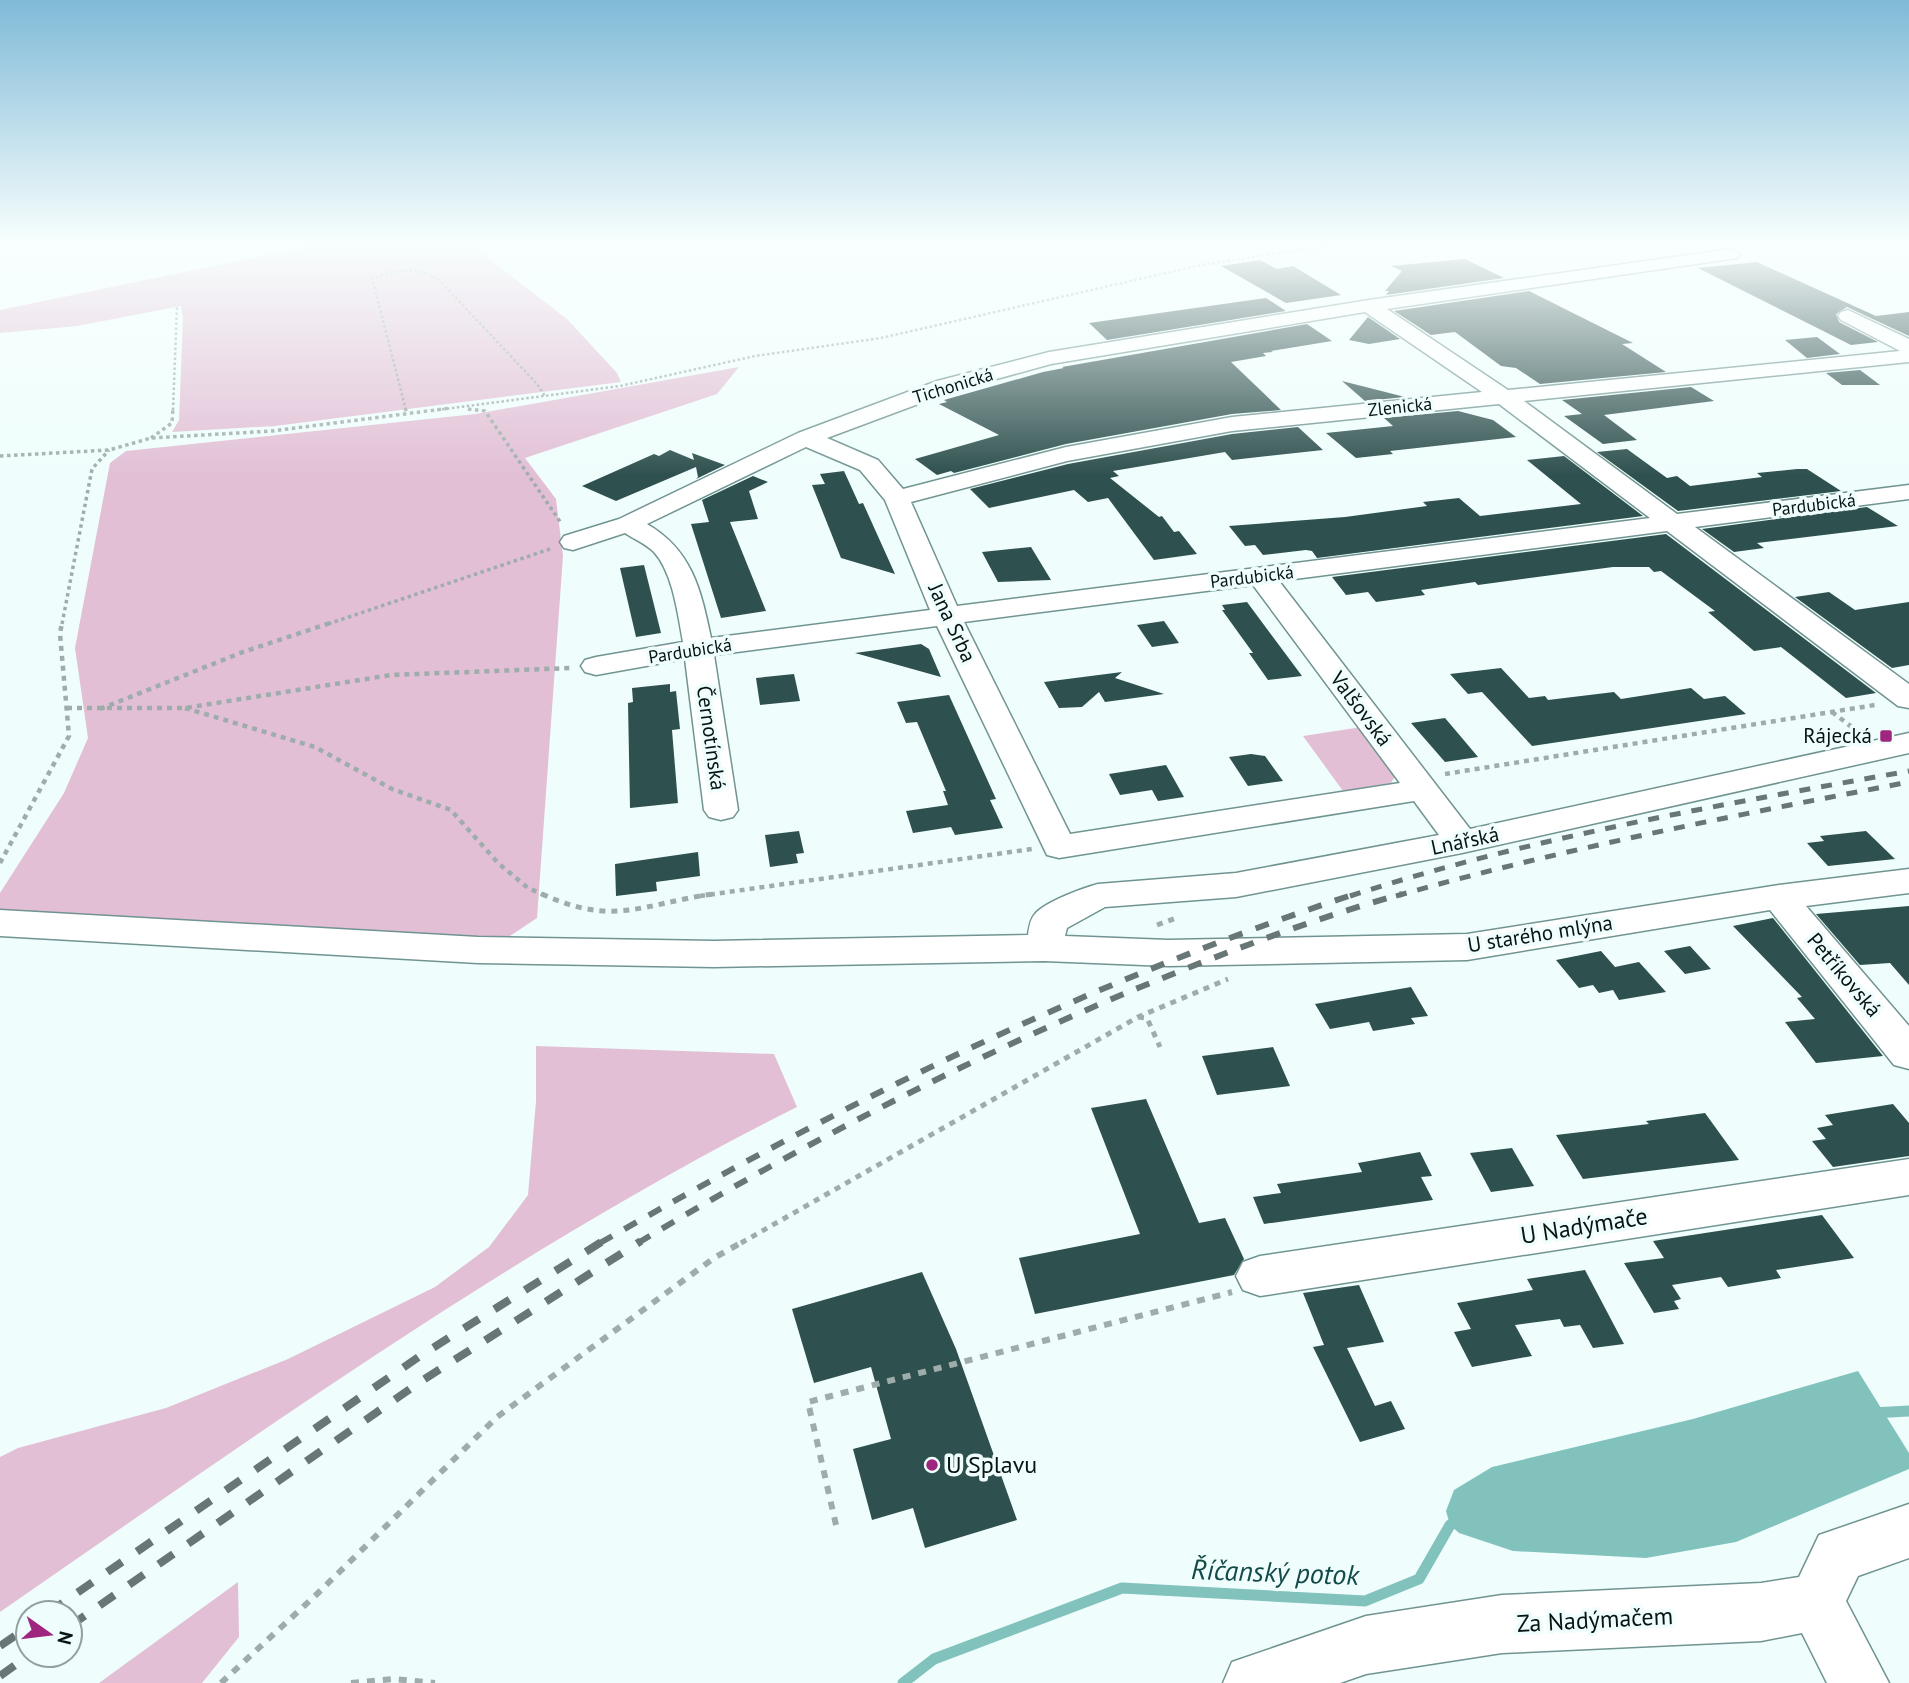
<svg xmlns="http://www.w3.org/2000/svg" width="1909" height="1683" viewBox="0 0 1909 1683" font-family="'PT Sans',sans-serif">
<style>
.green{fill:#e2bfd5}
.water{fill:#82c2bd}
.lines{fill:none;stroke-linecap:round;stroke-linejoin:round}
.stream{stroke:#82c2bd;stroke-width:11}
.building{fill:#2e504e}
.minor-casing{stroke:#709491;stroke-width:3}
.path-far4{stroke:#9eadab;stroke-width:2.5;stroke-dasharray:2.5 2.5;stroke-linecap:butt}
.path-far3{stroke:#9eadab;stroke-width:3.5;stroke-dasharray:3.5 3.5;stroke-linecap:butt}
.path-far2{stroke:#9eadab;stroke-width:4.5;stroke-dasharray:5 5;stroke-linecap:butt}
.path-far1{stroke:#9eadab;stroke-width:5;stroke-dasharray:6 6;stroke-linecap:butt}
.path{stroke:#9eadab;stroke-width:6;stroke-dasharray:8 8;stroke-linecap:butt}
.minor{fill:#fff;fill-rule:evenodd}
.rail-far2{stroke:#687775;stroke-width:5;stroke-dasharray:11 11;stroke-linecap:butt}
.rail-far1{stroke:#687775;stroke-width:6;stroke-dasharray:14 14;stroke-linecap:butt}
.rail{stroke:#687775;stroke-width:8;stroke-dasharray:18 18;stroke-linecap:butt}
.poi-dot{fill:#9e267f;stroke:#effefc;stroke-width:2.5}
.labels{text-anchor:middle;stroke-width:7;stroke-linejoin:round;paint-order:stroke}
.far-street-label{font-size:18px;fill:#061413;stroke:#effefc}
.street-label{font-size:21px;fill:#061413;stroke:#effefc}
.poi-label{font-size:21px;fill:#061413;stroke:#effefc;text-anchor:end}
.near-street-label{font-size:24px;fill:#061413;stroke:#effefc}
.near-poi-label{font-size:24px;fill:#061413;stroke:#effefc;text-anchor:start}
.near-water-label{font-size:28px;font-style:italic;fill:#114a48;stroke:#effefc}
</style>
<rect width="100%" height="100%" fill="#effefc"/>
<!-- green -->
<g class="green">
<polygon points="335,241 486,241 480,246 479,251 567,319 617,373 621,382 275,426 172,432 179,420 183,318 181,306 77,326 0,333 0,310"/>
<polygon points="739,367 717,394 525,458 556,499 563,556 537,918 507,938 0,910 0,893 64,793 88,738 75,648 110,463 126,451 475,414"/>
<polygon points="1362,727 1397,773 1391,783 1343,791 1303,736"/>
<path d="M 536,1046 L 774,1054 L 797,1107 C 516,1248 258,1434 0,1612 L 0,1457 L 18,1448 L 166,1408 L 288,1359 L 435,1287 L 489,1247 L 528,1195 L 536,1101 Z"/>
<polygon points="238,1582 239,1637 202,1683 99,1683"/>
</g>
<!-- water -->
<polygon class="water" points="1858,1371 1909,1453 1909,1469 1736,1542 1646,1558 1513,1551 1459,1533 1450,1525 1446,1511 1454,1490 1492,1467 1693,1419"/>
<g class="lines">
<!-- stream -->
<g class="stream">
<polyline points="1872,1413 1909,1411"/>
<polyline points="903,1683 934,1659 1122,1588 1365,1601 1419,1579 1450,1525 1457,1521"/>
</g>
</g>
<!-- building -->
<g class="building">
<polygon points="1465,259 1504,278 1386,295 1389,291 1385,291 1402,271 1391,266"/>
<polygon points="1260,260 1277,269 1293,266 1341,295 1286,303 1221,266"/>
<polygon points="1757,262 1876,316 1909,312 1909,336 1847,307 1836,314 1839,322 1878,342 1851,345 1698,268"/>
<polygon points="1529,291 1633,343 1622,344 1666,372 1540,384 1516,368 1501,366 1455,332 1431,335 1394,311"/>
<polygon points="1266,298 1286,311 1107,340 1089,323"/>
<polygon points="1368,317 1400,339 1369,344 1349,340"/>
<polygon points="1307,324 1332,341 1271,351 1273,352 1263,353 1266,356 1231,362 1281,410 1232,414 1066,444 954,473 951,471 937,475 915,459 999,435 939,404 947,402 944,400 1043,372 1064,368 1062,367"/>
<polygon points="1817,337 1840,354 1807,358 1785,340"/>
<polygon points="1860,370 1880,385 1842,385 1826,373"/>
<polygon points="1342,381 1405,397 1365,401"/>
<polygon points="1691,387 1714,401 1604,415 1637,440 1603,444 1564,416 1582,414 1562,400"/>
<polygon points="1458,411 1493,420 1516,437 1390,451 1393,454 1356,458 1326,433 1393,426 1384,418"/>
<polygon points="1298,427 1323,450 1232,460 1225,452 1113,471 1119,476 1110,478 1159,517 1162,516 1174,532 1179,531 1197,554 1154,560 1108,498 1088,502 1074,490 989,508 970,489 1068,464 1232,434"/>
<polygon points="1627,449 1667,478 1677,476 1690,486 1762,477 1757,473 1797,469 1807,469 1841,491 1678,511 1597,452"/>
<polygon points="670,450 694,460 692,453 725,465 696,479 698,477 696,467 616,501 582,486 654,454 659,456"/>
<polygon points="1564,456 1643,516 1317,558 1312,551 1306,550 1263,555 1255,545 1245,546 1229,526 1345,517 1427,506 1423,502 1459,498 1480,516 1581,504 1527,460"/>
<polygon points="844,471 859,504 863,503 895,574 841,558 812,485 825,484 820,474"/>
<polygon points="753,476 768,482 749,491 758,519 730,522 766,611 721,618 691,524 709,522 702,500"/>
<polygon points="1867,507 1898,526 1757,543 1764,548 1734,552 1702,529"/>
<polygon points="1666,534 1876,693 1846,698 1781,647 1754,651 1708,612 1715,611 1661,571 1654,572 1649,567 1613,567 1478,585 1475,582 1421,590 1425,595 1376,602 1368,592 1346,595 1332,577"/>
<polygon points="1031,547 1051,580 998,582 982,552"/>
<polygon points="644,565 661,633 636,637 620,568"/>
<polygon points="1829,592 1855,610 1909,602 1909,665 1892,668 1795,597"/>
<polygon points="1247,602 1302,676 1268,680 1249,653 1253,653 1222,610 1225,610 1222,605"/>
<polygon points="1164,621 1179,643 1152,647 1137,625"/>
<polygon points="921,644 929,649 941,677 855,653"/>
<polygon points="1501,668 1529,698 1545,696 1548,700 1614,692 1621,699 1691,688 1704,699 1725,696 1746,714 1532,746 1482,692 1468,694 1450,674"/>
<polygon points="1122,672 1115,678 1164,694 1105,702 1099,692 1082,707 1059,708 1044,682"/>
<polygon points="794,674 800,701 760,705 756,678"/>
<polygon points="670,684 670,692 676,691 680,729 672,730 678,803 630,808 628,703 633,702 632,688"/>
<polygon points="949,695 996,799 990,800 1003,828 955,835 951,827 913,833 906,811 948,805 943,791 946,791 917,722 906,723 897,702"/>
<polygon points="1445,718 1462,738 1478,757 1445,762 1411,723"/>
<polygon points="1251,754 1265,756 1283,781 1248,786 1229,757"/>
<polygon points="1166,765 1184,797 1158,801 1152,790 1120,795 1109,774"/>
<polygon points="799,831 804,853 796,854 798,863 770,867 765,835"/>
<polygon points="1866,831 1895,859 1828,866 1807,843 1824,841 1820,836"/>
<polygon points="698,852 700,876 656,882 657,891 616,896 615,864"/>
<polygon points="1909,906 1909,985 1890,963 1860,965 1816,914"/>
<polygon points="1773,918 1883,1056 1816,1063 1785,1022 1815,1019 1797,998 1802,997 1733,926"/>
<polygon points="1690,946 1711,969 1685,974 1664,951"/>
<polygon points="1601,951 1615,967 1639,962 1666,992 1619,1000 1613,990 1599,993 1593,985 1579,988 1556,960"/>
<polygon points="1411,987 1428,1016 1411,1018 1415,1024 1373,1031 1369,1022 1330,1029 1315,1004"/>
<polygon points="1273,1047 1290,1086 1217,1095 1202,1056"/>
<polygon points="1146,1099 1199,1223 1225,1218 1244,1259 1234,1275 1035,1314 1019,1258 1140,1234 1091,1108"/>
<polygon points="1893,1104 1909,1123 1909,1156 1833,1167 1812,1141 1826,1139 1817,1128 1833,1125 1825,1115"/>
<polygon points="1705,1113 1739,1160 1583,1179 1556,1135 1649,1124 1646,1121"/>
<polygon points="1512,1148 1534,1186 1491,1192 1470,1153"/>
<polygon points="1420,1152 1432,1176 1421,1177 1433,1200 1264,1224 1253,1197 1281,1193 1277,1184 1362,1172 1358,1163"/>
<polygon points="1822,1215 1854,1258 1776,1270 1781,1278 1728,1287 1721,1277 1672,1285 1681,1299 1674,1301 1679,1309 1654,1313 1624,1263 1664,1258 1653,1241"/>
<polygon points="1585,1270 1624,1344 1593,1348 1580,1325 1564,1327 1560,1319 1515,1325 1532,1356 1472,1367 1454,1332 1471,1329 1457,1303 1533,1290 1527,1279"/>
<polygon points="922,1272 956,1349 1017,1520 925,1548 913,1508 872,1520 853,1449 891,1439 871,1367 814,1383 792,1309"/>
<polygon points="1359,1285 1384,1342 1347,1348 1375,1406 1391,1401 1405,1429 1360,1442 1313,1347 1324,1345 1303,1293"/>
</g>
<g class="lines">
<defs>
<g id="minor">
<path d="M 1731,249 L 1740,254 L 1737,258 L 1387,309 L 1508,390 L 1900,351 L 1841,320 L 1838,316 L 1841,312 L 1848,310 L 1909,339 L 1909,362 L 1524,401 L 1677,514 L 1909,485 L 1909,499 L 1695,527 L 1909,684 L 1909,708 L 1898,706 L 1667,531 L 1279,581 L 1470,829 L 1909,733 L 1909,753 L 1462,853 L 1236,897 L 1105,907 L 1067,928 L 1065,936 L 1168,940 L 1467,934 L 1779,885 L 1909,869 L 1909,893 L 1806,906 L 1909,1026 L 1909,1069 L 1894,1065 L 1770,910 L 1467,960 L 1168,966 L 1044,961 L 714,967 L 478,963 L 0,936 L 0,910 L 478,937 L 714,941 L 1028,935 C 1029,928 1030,919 1035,914 C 1045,902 1083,888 1098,884 L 1236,873 L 1439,835 L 1414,801 L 1059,858 L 1047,855 L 937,626 L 714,655 L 738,810 L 733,817 L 721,820 L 709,817 L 704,810 L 685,659 L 596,675 L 585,672 L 581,666 L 585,660 L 596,657 L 683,642 C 678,615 673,573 654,552 C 646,544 634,539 625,533 L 573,550 L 564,548 L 560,542 L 564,536 L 619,519 L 798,433 L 937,381 L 1049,352 L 1369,300 ZM 1365,312 L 1482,392 L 1232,417 L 1066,447 L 903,489 L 878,460 L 827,438 L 953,391 L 1051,364 ZM 1499,404 L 1650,518 L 957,606 L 911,502 L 1067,461 L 1232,431 ZM 806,447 L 860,470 L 885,500 L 930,610 L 711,638 C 701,590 692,550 647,524 ZM 1253,585 L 1400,783 L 1070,834 L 964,622 Z"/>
<polygon points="1909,1159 1909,1195 1260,1296 1243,1290 1236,1276 1243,1262 1260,1256"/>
<polygon points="1909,1504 1909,1558 1858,1576 1846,1601 1889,1683 1827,1683 1802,1633 1761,1641 1502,1653 1366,1674 1340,1683 1223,1683 1232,1662 1366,1616 1502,1595 1761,1583 1799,1577 1819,1535"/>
</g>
</defs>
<!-- minor casing -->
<use href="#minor" class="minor-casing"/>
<!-- path-far4 -->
<g class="path-far4">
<polyline points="468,409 473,410"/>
<polyline points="173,410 177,306"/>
<path d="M 406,410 L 372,278 C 397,270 415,265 439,280 L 537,384 L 545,396"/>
<polyline points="437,410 620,386 755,356 881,338 1201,265 1361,241"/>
</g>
<!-- path-far3 -->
<g class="path-far3">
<polyline points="405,408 407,414"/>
<polyline points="468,409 485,411 561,523"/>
<polyline points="151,438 172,423 173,408"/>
<polyline points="0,456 109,450 151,438 272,431 451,408"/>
<polyline points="62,624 92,469 109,450"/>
<polyline points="328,624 550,549"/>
</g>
<!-- path-far2 -->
<g class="path-far2">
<polyline points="67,708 185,708 391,675 571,668"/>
<polyline points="185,708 315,747 392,789 451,810 498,863 528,888 546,896"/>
<polyline points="100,709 243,652 333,622"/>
<polyline points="1832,712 1857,731"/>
<polyline points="1445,774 1875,705"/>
<polyline points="0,863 69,736 60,634 62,622"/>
<polyline points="700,896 1032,849"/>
</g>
<!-- path-far1 -->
<g class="path-far1">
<path d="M 542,894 C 614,927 642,904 713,894"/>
<polyline points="1157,925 1179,917"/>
<polyline points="1138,1017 1147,1018 1160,1047"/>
<polyline points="741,1243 1138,1017 1228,979"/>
</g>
<!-- path -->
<g class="path">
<polyline points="836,1525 808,1402 1232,1292"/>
<polyline points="221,1683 317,1594 497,1417 714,1258 744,1241"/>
<polyline points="351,1683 393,1679 435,1683"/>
</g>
<!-- minor -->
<use href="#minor" class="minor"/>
<!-- rail-far2 -->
<g class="rail-far2">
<path d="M 1350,896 C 1532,837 1720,805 1909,771"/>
<path d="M 1396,896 C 1565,848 1737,815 1909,782"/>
</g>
<!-- rail-far1 -->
<g class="rail-far1">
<path d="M 600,1243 C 844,1103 1087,982 1355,894"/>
<path d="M 638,1243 C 799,1146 965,1060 1138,988 C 1224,953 1312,919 1402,894"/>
</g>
<!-- rail -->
<g class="rail">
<polyline points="48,1613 420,1356 603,1241"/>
<polyline points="70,1626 423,1380 641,1241"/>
<polyline points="0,1646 28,1627"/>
<polyline points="0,1676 29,1655"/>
</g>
</g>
<!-- sky -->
<linearGradient id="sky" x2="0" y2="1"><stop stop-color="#7fbad7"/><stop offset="0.51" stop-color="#f8fffe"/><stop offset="1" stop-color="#f8fffe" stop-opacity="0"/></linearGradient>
<rect width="1909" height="476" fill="url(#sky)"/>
<!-- markers -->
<g class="poi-dot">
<rect x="1879" y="729" width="14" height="14" rx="3.5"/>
<circle cx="932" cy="1465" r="7"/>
</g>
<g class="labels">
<!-- far-street labels -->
<g class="far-street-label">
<text transform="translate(953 386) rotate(-17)" y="6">Tichonická</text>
<text transform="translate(1400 407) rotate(-6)" y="6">Zlenická</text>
<text transform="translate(1814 505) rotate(-7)" y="6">Pardubická</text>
<text transform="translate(1252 577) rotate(-7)" y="6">Pardubická</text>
<text transform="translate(690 651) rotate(-9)" y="6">Pardubická</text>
</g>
<!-- street labels -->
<g class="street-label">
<text transform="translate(952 623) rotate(65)" y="7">Jana Srba</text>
<text transform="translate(1361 709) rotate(53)" y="7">Valšovská</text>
<text transform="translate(711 738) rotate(82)" y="7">Černotínská</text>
<text transform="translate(1465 841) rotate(-12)" y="7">Lnářská</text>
<text transform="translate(1540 934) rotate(-9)" y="7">U starého mlýna</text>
<text transform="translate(1844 975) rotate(50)" y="7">Petříkovská</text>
</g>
<!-- poi labels -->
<g class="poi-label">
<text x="1872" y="743">Rájecká</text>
</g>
<!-- near-street labels -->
<g class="near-street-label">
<text transform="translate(1584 1226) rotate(-9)" y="8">U Nadýmače</text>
<text transform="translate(1595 1620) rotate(-3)" y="8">Za Nadýmačem</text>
</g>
<!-- near-poi labels -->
<g class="near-poi-label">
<text x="946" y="1473">U Splavu</text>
</g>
<!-- near-water labels -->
<g class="near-water-label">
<text transform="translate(1275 1572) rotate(2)" y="10">Říčanský potok</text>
</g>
</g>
<!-- north arrow -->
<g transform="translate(49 1634) rotate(104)"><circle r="33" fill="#effefc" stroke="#92a09f" stroke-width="2"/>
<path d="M0-5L12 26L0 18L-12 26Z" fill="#9e267f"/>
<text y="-10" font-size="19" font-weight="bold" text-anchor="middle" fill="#061413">N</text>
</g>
</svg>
